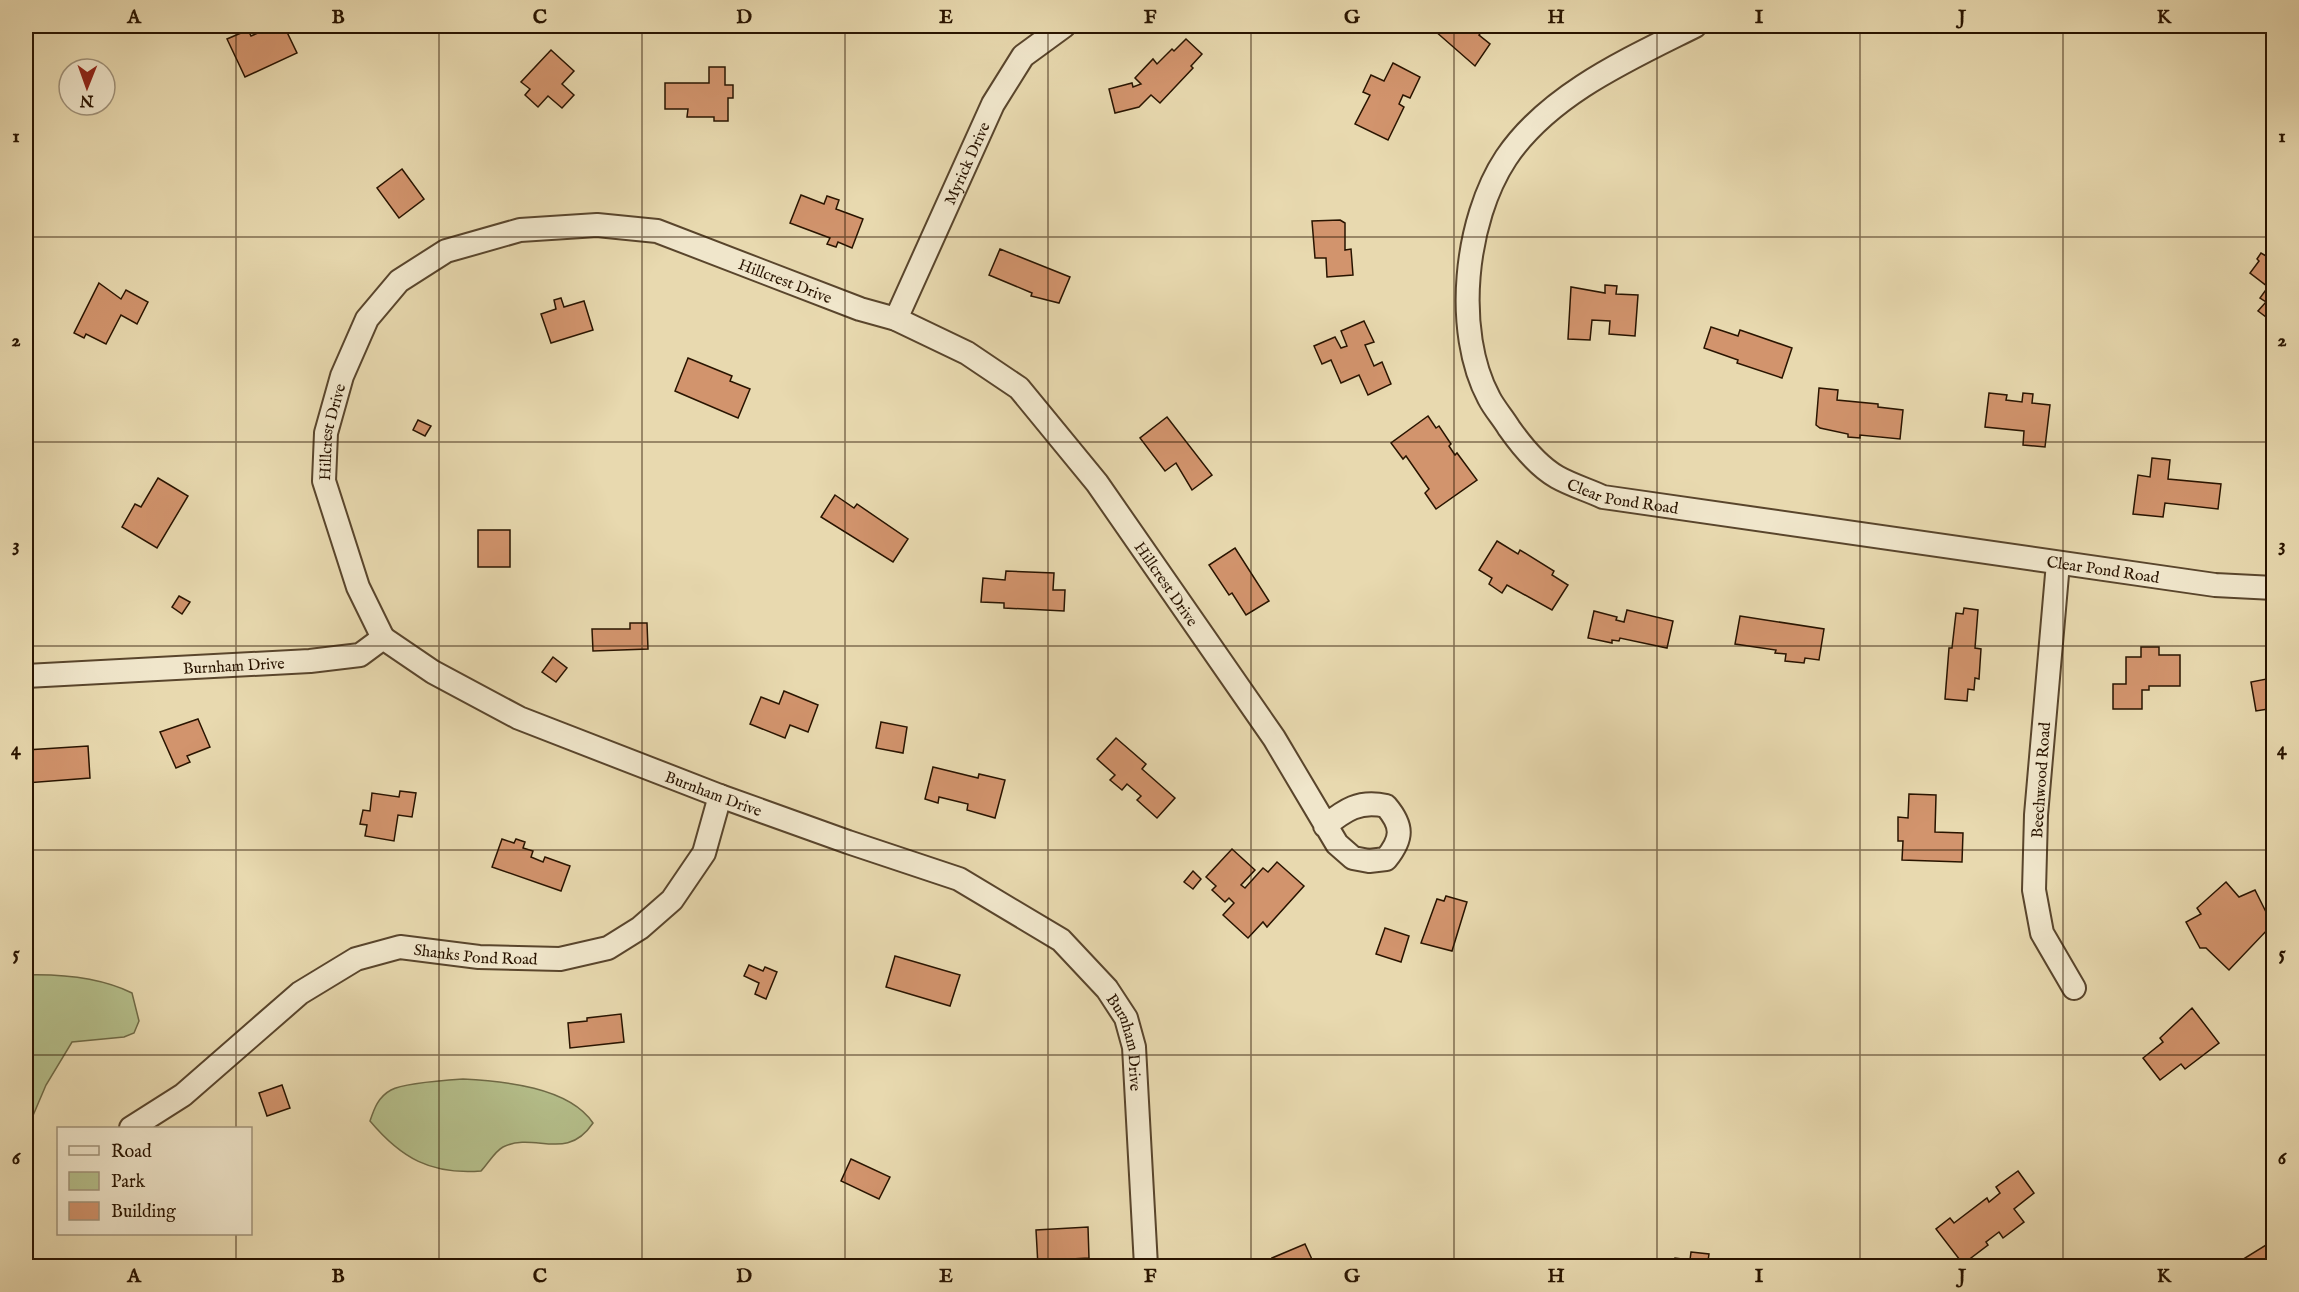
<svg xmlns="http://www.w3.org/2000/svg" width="2299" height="1292" viewBox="0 0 2299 1292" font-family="'IM FELL English',serif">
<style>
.green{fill:#b5bf8b;stroke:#6f6a46;stroke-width:1.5}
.building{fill:#d2946d;stroke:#291400;stroke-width:1.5}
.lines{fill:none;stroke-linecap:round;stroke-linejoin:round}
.minor-casing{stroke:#59452c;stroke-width:26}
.minor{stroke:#f0e6cb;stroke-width:22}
.grid{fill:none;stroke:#291400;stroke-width:1.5;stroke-opacity:0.55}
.labels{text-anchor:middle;stroke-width:4.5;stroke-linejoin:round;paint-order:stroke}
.street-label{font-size:16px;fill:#291400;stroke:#f0e6cb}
.neatline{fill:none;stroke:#291400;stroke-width:2}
.grid-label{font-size:20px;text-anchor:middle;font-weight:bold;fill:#291400}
</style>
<rect width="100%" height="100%" fill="#e8d9af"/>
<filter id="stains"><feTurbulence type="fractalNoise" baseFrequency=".00333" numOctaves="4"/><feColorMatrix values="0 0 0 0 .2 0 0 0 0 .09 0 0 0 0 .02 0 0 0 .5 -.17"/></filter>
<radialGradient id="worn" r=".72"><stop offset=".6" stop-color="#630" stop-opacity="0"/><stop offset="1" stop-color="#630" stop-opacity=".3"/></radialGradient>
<!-- green -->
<g class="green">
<path d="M 26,975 C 62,974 99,977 132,993 L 139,1021 L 134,1033 L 124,1037 L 72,1042 L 46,1085 L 26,1132 Z"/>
<path d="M 463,1079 C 503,1081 569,1087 593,1123 C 566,1163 535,1131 503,1147 C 495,1151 487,1165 481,1171 C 431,1175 401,1158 370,1121 C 374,1109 378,1097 391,1090 C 404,1083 448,1080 463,1079 Z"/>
</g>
<!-- building -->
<g class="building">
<polygon points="274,26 284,26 297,53 245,77 227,39 248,30 251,36"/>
<polygon points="1439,26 1492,26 1489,30 1485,27 1479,35 1490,44 1475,66 1435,31"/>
<polygon points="1186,39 1202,54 1191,66 1193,68 1160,103 1151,95 1139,107 1115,113 1109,89 1132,83 1133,87 1141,84 1135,78 1153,59 1157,64 1172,49 1174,51"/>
<polygon points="551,50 574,71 562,84 574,95 562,108 548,96 538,107 525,95 530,89 521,82"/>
<polygon points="1393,63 1420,77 1410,98 1403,95 1399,104 1404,107 1388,140 1355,124 1370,95 1363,92 1371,75 1384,81"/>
<polygon points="709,67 725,67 725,85 733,85 733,98 728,98 728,121 714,121 714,117 687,117 688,109 665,109 665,83 709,83"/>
<polygon points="402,169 424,199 399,218 377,188"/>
<polygon points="801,195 824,204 827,196 839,200 836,209 863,219 852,248 838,242 836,247 827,244 830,238 790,223"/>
<polygon points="1340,220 1345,223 1345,250 1351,249 1353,275 1327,277 1326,258 1315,258 1312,221"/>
<polygon points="1000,249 1070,277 1059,303 1031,296 1032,293 989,275"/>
<polygon points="2270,251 2274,254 2274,280 2271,283 2274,285 2274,323 2258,311 2266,302 2260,298 2268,287 2250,273 2259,261 2257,259 2261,253 2266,256"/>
<polygon points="99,283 121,299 126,290 148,302 137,324 121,315 106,344 86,334 84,338 74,333"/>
<polygon points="1605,285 1617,286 1616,294 1638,295 1635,336 1609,334 1610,321 1592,320 1590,340 1568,339 1571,287 1605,293"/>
<polygon points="561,298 564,307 584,301 593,330 551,343 541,314 556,309 554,300"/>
<polygon points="1364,321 1374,342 1365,345 1374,366 1382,362 1391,384 1368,395 1359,375 1341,383 1331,360 1322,364 1314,346 1335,337 1341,348 1347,346 1341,331"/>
<polygon points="1711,327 1738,336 1740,330 1792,348 1782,378 1737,363 1738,360 1704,348"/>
<polygon points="688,358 732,376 730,381 750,389 738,418 675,391"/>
<polygon points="1819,388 1838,390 1837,400 1878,404 1878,407 1903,410 1900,439 1860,435 1860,438 1848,437 1848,434 1820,428 1816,425"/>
<polygon points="1989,393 2007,395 2006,400 2022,402 2023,393 2033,394 2032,403 2050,405 2045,447 2023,445 2024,431 1985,427"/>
<polygon points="1428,416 1436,428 1439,426 1451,444 1449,446 1455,455 1457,453 1477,480 1436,509 1425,493 1429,489 1406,456 1403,459 1391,443"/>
<polygon points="1167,417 1212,475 1192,490 1176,463 1165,471 1140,438"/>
<polygon points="418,420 431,426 425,436 413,430"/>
<polygon points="2152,458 2170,460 2168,479 2221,484 2218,509 2165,503 2163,517 2133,514 2138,475 2150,477"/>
<polygon points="158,478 188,496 157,548 122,527 135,504 141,507"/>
<polygon points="835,495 854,508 857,504 908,539 893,562 821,517"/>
<rect x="478" y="530" width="32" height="37"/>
<polygon points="1497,541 1518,554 1520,550 1554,571 1552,575 1568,585 1552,610 1507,585 1502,593 1489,584 1492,578 1479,570"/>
<polygon points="1235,548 1269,601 1246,615 1232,593 1229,595 1209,565"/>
<polygon points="1006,571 1054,573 1053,590 1065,590 1064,611 1004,608 1004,603 981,602 983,578 1005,580"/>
<polygon points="179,596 190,602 182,614 172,607"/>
<polygon points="1964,608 1978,610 1975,648 1981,649 1979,679 1975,678 1974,690 1968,689 1967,701 1945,699 1949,648 1952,648 1956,613 1963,614"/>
<polygon points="1627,610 1673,621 1667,648 1620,638 1619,641 1612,640 1612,643 1588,638 1594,611 1617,617 1616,620 1624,622"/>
<polygon points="1740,616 1824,629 1819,660 1805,658 1804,663 1785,661 1786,654 1775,653 1776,650 1735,644"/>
<polygon points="630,623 647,623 648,649 593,651 592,629 630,629"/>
<polygon points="2141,647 2159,647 2159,655 2180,655 2180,686 2149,686 2149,690 2142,690 2142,709 2113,709 2113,684 2126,684 2126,657 2141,657"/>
<polygon points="553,657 567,668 556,682 542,672"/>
<polygon points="2274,673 2274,708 2256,711 2251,682 2267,679 2267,675"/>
<polygon points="784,691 818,705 808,732 790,725 785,738 750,724 761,697 779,704"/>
<polygon points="198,719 210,747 187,756 190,762 176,768 160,732"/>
<polygon points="881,722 907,727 903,753 876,748"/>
<polygon points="1116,738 1146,764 1142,769 1175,798 1157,818 1137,800 1141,796 1127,784 1122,790 1110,780 1115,775 1097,759"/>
<polygon points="88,746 90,778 26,783 26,750"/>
<polygon points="933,767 978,778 979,774 1005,780 995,818 967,810 968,804 939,797 938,803 925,799"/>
<polygon points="400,791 416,793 412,817 398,815 394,841 365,836 367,825 360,824 363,810 370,811 372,793 399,797"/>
<polygon points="1909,794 1936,795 1935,832 1963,833 1962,862 1902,860 1903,841 1898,841 1898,817 1908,818"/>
<polygon points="502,839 514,843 516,839 525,842 523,848 533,851 531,857 543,862 545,857 570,866 561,891 492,867"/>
<polygon points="1232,849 1255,870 1241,885 1245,888 1263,868 1268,872 1277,862 1304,886 1267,927 1263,922 1248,938 1223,915 1234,903 1229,898 1225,902 1212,890 1216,886 1206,877"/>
<polygon points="1193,871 1201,879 1193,889 1184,882"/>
<polygon points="2226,882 2239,897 2255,890 2269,918 2266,921 2270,927 2229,970 2206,948 2200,948 2186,922 2201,914 2197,908"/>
<polygon points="1446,896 1467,902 1452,951 1421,943 1437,899 1444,901"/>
<polygon points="1385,928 1409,936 1401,962 1376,954"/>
<polygon points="895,956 960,975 950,1006 886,987"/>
<polygon points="749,965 763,971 765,967 777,972 766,999 755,994 759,983 744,976"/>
<polygon points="2192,1008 2219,1043 2185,1069 2181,1064 2160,1080 2143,1058 2163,1042 2160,1038"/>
<polygon points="621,1014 624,1042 570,1048 568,1023 587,1021 587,1018"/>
<polygon points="282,1085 290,1108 267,1116 259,1093"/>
<polygon points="851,1159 890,1177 879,1199 841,1181"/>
<polygon points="2018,1171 2034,1193 2014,1209 2024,1222 2003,1238 1999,1232 1986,1242 1988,1245 1963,1264 1936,1229 1950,1218 1954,1223 1987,1198 1989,1202 2000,1193 1996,1187"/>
<polygon points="1088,1227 1089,1258 1054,1260 1055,1266 1038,1266 1036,1230"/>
<polygon points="2274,1240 2274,1266 2232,1266"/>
<polygon points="1305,1244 1315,1266 1276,1266 1272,1258"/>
<polygon points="1691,1252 1709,1254 1708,1261 1717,1263 1716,1266 1674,1266 1675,1258 1690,1260"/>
</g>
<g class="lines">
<defs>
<g id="minor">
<path id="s1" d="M 1695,26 C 1629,59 1549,94 1506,158 C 1465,220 1453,331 1489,398 C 1494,408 1503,418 1509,428 C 1521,445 1538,466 1557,477 C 1571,485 1588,490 1603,497 L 2215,585 L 2274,588"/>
<path id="s2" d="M 896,319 L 993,104 L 1023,56 L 1064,26"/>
<polyline points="2058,563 2036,815 2034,890 2042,933 2074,988"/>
<path id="s3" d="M 383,638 L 358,587 L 324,481 L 326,433 L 342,376 L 367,319 L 399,281 L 446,251 L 520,230 L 597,225 L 657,231 L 860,309 L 896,319 L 967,353 L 1019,388 L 1097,483 L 1274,738 L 1337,844 L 1353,858 L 1369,861 L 1386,859 C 1403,838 1403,826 1386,806 C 1359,800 1345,810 1325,826"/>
<path id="s4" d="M 26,676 L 310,661 L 360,655 L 383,638 L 433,672 L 519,718 L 720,796 L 848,842 L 959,879 L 1061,940 L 1107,989 L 1126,1018 L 1134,1047 L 1146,1266"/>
<path id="s5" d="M 131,1128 L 183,1095 L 300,993 L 356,959 L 400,947 L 479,957 L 560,959 L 608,948 L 640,928 L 672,900 L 704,853 L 720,796"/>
</g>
</defs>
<!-- minor casing -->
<use href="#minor" class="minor-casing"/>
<!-- minor -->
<use href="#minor" class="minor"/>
</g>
<!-- grid -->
<path class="grid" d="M 236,26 L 236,1128M 439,26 L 439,1266M 642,26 L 642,1266M 845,26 L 845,1266M 1048,26 L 1048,1266M 1251,26 L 1251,1266M 1454,26 L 1454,1266M 1657,26 L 1657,1266M 1860,26 L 1860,1266M 2063,26 L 2063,1266M 26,237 L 2274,237M 26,442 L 2274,442M 26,646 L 2274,646M 26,850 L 2274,850M 26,1055 L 2274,1055M 236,1234 L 236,1266"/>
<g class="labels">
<!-- street labels -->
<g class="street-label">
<text dy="6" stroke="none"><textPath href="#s2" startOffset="171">Myrick Drive</textPath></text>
<text dy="6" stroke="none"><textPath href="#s3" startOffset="795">Hillcrest Drive</textPath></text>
<text dy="6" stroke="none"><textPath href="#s3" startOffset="218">Hillcrest Drive</textPath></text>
<text dy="6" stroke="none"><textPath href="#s1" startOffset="658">Clear Pond Road</textPath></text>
<text dy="6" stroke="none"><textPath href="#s1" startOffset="1144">Clear Pond Road</textPath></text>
<text dy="6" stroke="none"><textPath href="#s3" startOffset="1299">Hillcrest Drive</textPath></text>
<text dy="6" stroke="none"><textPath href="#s4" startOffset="208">Burnham Drive</textPath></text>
<text transform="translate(2040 780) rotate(-86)" y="6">Beechwood Road</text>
<text dy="6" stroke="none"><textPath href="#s4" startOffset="730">Burnham Drive</textPath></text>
<text dy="6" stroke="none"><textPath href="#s5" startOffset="404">Shanks Pond Road</textPath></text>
<text dy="6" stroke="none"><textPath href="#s4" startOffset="1234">Burnham Drive</textPath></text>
</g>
</g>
<!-- margin -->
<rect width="2299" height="1292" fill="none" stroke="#e8d9af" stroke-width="66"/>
<!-- legend -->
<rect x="57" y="1127" width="195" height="108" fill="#f0e6cb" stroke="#a0927a" stroke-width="1.5"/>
<rect x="69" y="1146" width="30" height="9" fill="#f0e6cb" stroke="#a0927a" stroke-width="1.5"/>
<text x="111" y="1157" font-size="18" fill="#291400">Road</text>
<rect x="69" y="1172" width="30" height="18" fill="#b5bf8b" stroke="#a0927a" stroke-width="1.5"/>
<text x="111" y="1187" font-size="18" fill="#291400">Park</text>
<rect x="69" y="1202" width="30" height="18" fill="#d2946d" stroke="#a0927a" stroke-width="1.5"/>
<text x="111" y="1217" font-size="18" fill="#291400">Building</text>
<!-- north arrow -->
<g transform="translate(87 87) rotate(181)"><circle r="28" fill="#f0e6cb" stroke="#a0927a" stroke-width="1.5"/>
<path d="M0-4.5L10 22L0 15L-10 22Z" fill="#8f2418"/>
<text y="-9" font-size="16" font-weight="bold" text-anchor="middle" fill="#291400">N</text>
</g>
<rect x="33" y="33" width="2233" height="1226" class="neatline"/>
<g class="grid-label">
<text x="134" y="23">A</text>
<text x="338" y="23">B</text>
<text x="540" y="23">C</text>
<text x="744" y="23">D</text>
<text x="946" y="23">E</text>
<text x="1150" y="23">F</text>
<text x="1352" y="23">G</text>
<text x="1556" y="23">H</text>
<text x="1759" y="23">I</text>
<text x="1962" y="23">J</text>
<text x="2164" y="23">K</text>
<text x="16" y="142">1</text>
<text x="2282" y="142">1</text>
<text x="16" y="346">2</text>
<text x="2282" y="346">2</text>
<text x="16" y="551">3</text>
<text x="2282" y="551">3</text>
<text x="16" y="755">4</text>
<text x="2282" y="755">4</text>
<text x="16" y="959">5</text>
<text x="2282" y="959">5</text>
<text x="16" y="1164">6</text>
<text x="2282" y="1164">6</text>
<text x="134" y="1282">A</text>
<text x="338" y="1282">B</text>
<text x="540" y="1282">C</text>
<text x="744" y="1282">D</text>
<text x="946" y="1282">E</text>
<text x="1150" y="1282">F</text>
<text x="1352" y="1282">G</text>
<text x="1556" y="1282">H</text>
<text x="1759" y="1282">I</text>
<text x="1962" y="1282">J</text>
<text x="2164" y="1282">K</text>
</g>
<rect width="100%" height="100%" filter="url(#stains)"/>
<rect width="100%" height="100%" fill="url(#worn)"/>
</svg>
